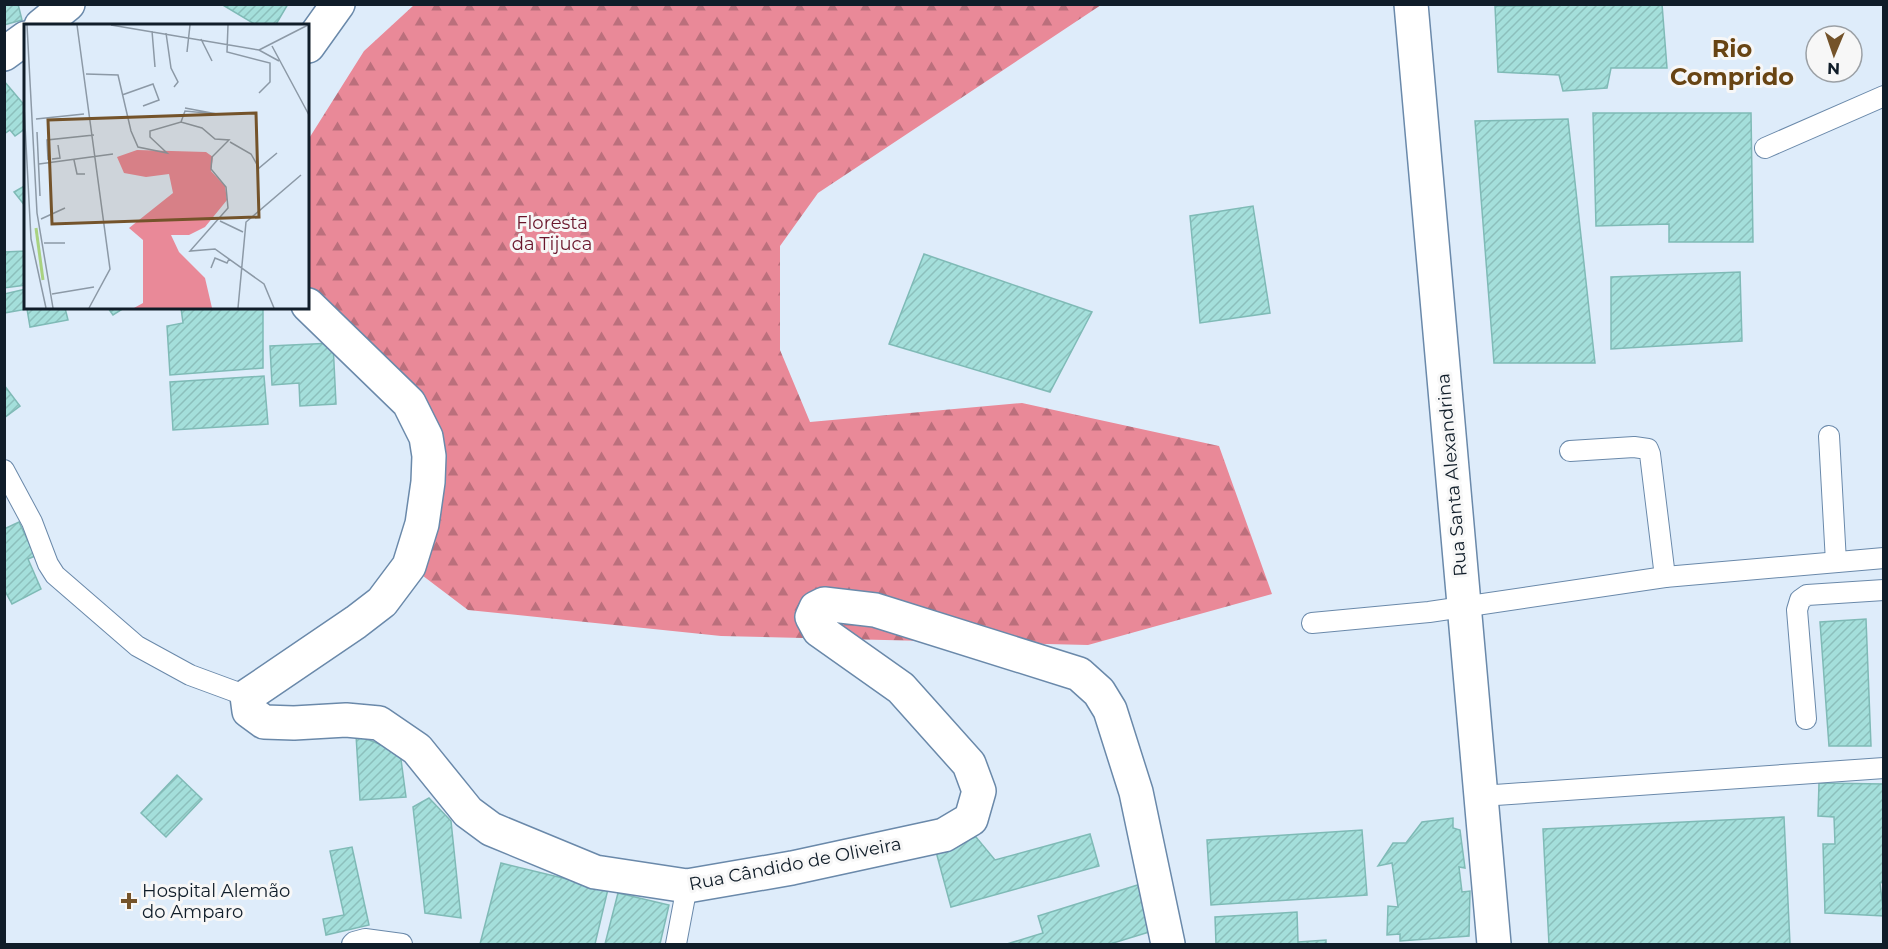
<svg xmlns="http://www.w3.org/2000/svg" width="1888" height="949" viewBox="0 0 1888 949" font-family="Montserrat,sans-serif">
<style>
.forest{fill:url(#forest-firs)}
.building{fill:url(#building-hatch);stroke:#7fbab6;stroke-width:1.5}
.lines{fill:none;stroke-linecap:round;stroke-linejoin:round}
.service-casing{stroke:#6a89aa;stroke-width:22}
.minor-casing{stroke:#6a89aa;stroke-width:36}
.service{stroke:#fff;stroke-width:20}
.minor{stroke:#fff;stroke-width:33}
.poi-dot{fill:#74532a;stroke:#f7f7f7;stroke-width:2}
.labels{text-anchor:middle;stroke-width:6;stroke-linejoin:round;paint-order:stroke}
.park-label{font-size:18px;fill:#6a162c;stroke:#f7f7f7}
.street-label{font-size:18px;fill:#101d29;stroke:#f7f7f7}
.poi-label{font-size:18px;fill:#101d29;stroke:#f7f7f7;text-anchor:start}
.district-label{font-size:24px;font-weight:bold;fill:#684413;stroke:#f7f7f7}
.inset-river{fill:none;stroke:#a9d280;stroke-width:3}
.inset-road{fill:none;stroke:#8c99a6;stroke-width:1.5}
.view{fill:#74532a;fill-opacity:0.15;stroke:#74532a;stroke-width:3}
.inset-edge{fill:none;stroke:#101d29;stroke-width:3}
</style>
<defs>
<pattern id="forest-firs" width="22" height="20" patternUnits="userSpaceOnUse" patternTransform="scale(1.5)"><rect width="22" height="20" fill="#e98998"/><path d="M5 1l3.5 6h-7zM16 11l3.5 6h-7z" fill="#bb6f7c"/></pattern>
<pattern id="building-hatch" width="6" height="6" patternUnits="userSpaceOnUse" patternTransform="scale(1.5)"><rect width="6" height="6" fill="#a4dfdb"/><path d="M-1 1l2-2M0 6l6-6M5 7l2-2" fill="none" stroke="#8cbfbc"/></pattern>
</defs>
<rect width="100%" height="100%" fill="#deecfa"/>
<!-- forest -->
<polygon class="forest" points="414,5 1101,5 818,193 780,246 780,350 810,422 1022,403 1219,446 1272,594 1088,645 721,636 468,610 402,560 429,438 308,303 308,140 364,51"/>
<!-- building -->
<g class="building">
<polygon points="4,4 18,4 22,20 4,25"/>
<polygon points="221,4 288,4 275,26 258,26"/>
<polygon points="1662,4 1667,68 1611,68 1607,88 1563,91 1559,75 1498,72 1495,6"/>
<polygon points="4,81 26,107 26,128 15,136 10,130 4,134"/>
<polygon points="1593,113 1751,113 1753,242 1669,242 1669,224 1596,226"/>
<polygon points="1568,119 1595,363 1494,363 1475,121"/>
<polygon points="26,185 26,207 14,192"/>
<polygon points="1253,206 1270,313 1200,323 1190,216"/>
<polygon points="26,251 26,285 4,288 4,252"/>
<polygon points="924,254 1092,312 1050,392 889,344"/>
<polygon points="1740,272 1742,341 1611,349 1611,277"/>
<polygon points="26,289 26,308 65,308 68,320 30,327 27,309 4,313 4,294"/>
<polygon points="108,308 124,308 113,315"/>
<polygon points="181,308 263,308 263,368 170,375 167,326 183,323"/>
<polygon points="333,343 336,404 300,406 299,383 272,385 270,346"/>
<polygon points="264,376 268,424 173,430 170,382"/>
<polygon points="4,385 20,406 4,418"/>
<polygon points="19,522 35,556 28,559 41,589 12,604 4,589 4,529"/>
<polygon points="1866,619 1871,746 1829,746 1820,622"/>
<polygon points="356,735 400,752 406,797 360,800"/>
<polygon points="177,775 202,799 166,837 141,813"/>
<polygon points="1819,783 1884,784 1884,882 1880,883 1884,916 1825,913 1823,844 1835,844 1834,817 1818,816"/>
<polygon points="429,798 451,821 461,918 425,913 413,807"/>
<polygon points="1784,817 1790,944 1549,944 1543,829"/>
<polygon points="1453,818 1453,828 1460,830 1465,868 1459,867 1462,892 1470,891 1469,936 1400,941 1400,934 1387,935 1388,906 1398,907 1392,863 1378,866 1393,843 1406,843 1422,822"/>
<polygon points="1362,830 1367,895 1211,905 1207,840"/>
<polygon points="1090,834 1099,866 951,907 935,848 976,837 995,860"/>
<polygon points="352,847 369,925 326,935 323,919 344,915 330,851"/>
<polygon points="501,863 608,889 595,944 480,944"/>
<polygon points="1144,883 1159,929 1110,944 1007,944 1043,933 1038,916"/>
<polygon points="618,893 669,905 660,944 605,944"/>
<polygon points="1297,912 1298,942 1326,940 1326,944 1216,944 1215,917"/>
</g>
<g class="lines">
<defs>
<g id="service">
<polyline points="1765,148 1884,96"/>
<polyline points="1829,436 1836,562"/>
<polyline points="1570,451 1634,447 1648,449 1650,454 1665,577"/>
<polyline points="4,470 32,522 48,564 55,575 137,646 190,675 247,696"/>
<polyline points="1312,623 1429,612 1665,577 1884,558"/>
<polyline points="1806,719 1797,610 1800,600 1807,595 1884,590"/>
<polyline points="1481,796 1884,768"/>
<polyline points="352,944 354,942 365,939 402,944"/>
<polyline points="676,944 687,886"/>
</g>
<g id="minor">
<polyline points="1411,4 1494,944"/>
<polyline points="41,26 68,4"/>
<polyline points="308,46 338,4"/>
<polyline points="4,54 26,38"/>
<polyline points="308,305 409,403 426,437 429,456 428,482 422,524 409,566 382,602 356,622 247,696 249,711 264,722 294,723 346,720 379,723 417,749 468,812 491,829 595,872 687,886 792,868 944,835 971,819 979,791 969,764 901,688 819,630 812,617 816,608 824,604 875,610 1079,674 1099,692 1110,710 1136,792 1168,944"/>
</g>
</defs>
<!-- service casing -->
<use href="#service" class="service-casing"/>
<!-- minor casing -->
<use href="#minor" class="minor-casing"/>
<!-- service -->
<use href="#service" class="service"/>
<!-- minor -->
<use href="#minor" class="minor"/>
</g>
<!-- markers -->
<path class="poi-dot" d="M126 892h6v6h6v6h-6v6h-6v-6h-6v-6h6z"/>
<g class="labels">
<!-- park labels -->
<g class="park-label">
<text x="552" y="229">Floresta<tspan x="552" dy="21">da Tijuca</tspan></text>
</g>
<!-- street labels -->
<g class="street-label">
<text transform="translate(1452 475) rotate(-95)" y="6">Rua Santa Alexandrina</text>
<text transform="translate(795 864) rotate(-11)" y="6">Rua Cândido de Oliveira</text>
</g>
<!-- poi labels -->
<g class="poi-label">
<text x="142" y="897">Hospital Alemão<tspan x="142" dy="21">do Amparo</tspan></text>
</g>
<!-- district labels -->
<g class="district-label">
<text x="1732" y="57">Rio<tspan x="1732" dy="28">Comprido</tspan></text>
</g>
</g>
<!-- overview -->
<g transform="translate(24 24)">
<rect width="285" height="285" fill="#deecfa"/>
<path d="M 113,126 L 182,128 L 189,133 L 187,147 L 201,162 L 203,176 L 181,203 L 165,211 L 147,211 L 155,228 L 181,254 L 188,284 L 110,284 L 119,279 L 119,216 L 105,204 L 149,169 L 145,150 L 122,153 L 100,149 L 93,133 Z" fill="#e98998"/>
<path class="inset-river" d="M 12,204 L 19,256"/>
<path class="inset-road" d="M 3,1 L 13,189 L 29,284M 53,1 L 86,245 L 65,284M 87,1 L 235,26 L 255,37M 204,1 L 203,28 L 246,39 L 246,58 L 235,69M 128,7 L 131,43M 142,9 L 147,44 L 154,58 L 150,63M 177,15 L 188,37M 248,22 L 285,91M 235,26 L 284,1M 163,28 L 166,1M 62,50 L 94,51 L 107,107 L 114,123 L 143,129 L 126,113 L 126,107 L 157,98 L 178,104 L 191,115 L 205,116 L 188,133 L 187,145 L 202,163 L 204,184 L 166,227 L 191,225 L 240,260 L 250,284M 98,71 L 129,60 L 135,76 L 119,82M 0,82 L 7,215 L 22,284M 12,95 L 60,90M 157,98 L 161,87 L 193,90 L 161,84M 13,108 L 16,172M 206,118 L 227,130 L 235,144 L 253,129M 28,135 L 36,134 L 34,121M 24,136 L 23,116 L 70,111M 50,136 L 53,150 L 61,150M 15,140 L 89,130M 17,195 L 41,184M 196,197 L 219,208M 20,219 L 41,219M 187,244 L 191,234 L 203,239 L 205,235M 28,270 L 70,263M 214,284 L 222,198 L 277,151"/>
<path class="view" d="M 232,89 L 235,193 L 28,200 L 24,96 Z"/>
<rect width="285" height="285" class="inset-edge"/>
</g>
<!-- border -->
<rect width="1888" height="949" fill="none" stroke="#101d29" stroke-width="12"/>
<!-- north arrow -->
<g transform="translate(1834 54) rotate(182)"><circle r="28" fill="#f7f7f7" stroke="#9ba0a5" stroke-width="1.5"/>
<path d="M0-4.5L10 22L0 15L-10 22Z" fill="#74532a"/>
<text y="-9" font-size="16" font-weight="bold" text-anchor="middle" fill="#101d29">N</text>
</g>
</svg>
